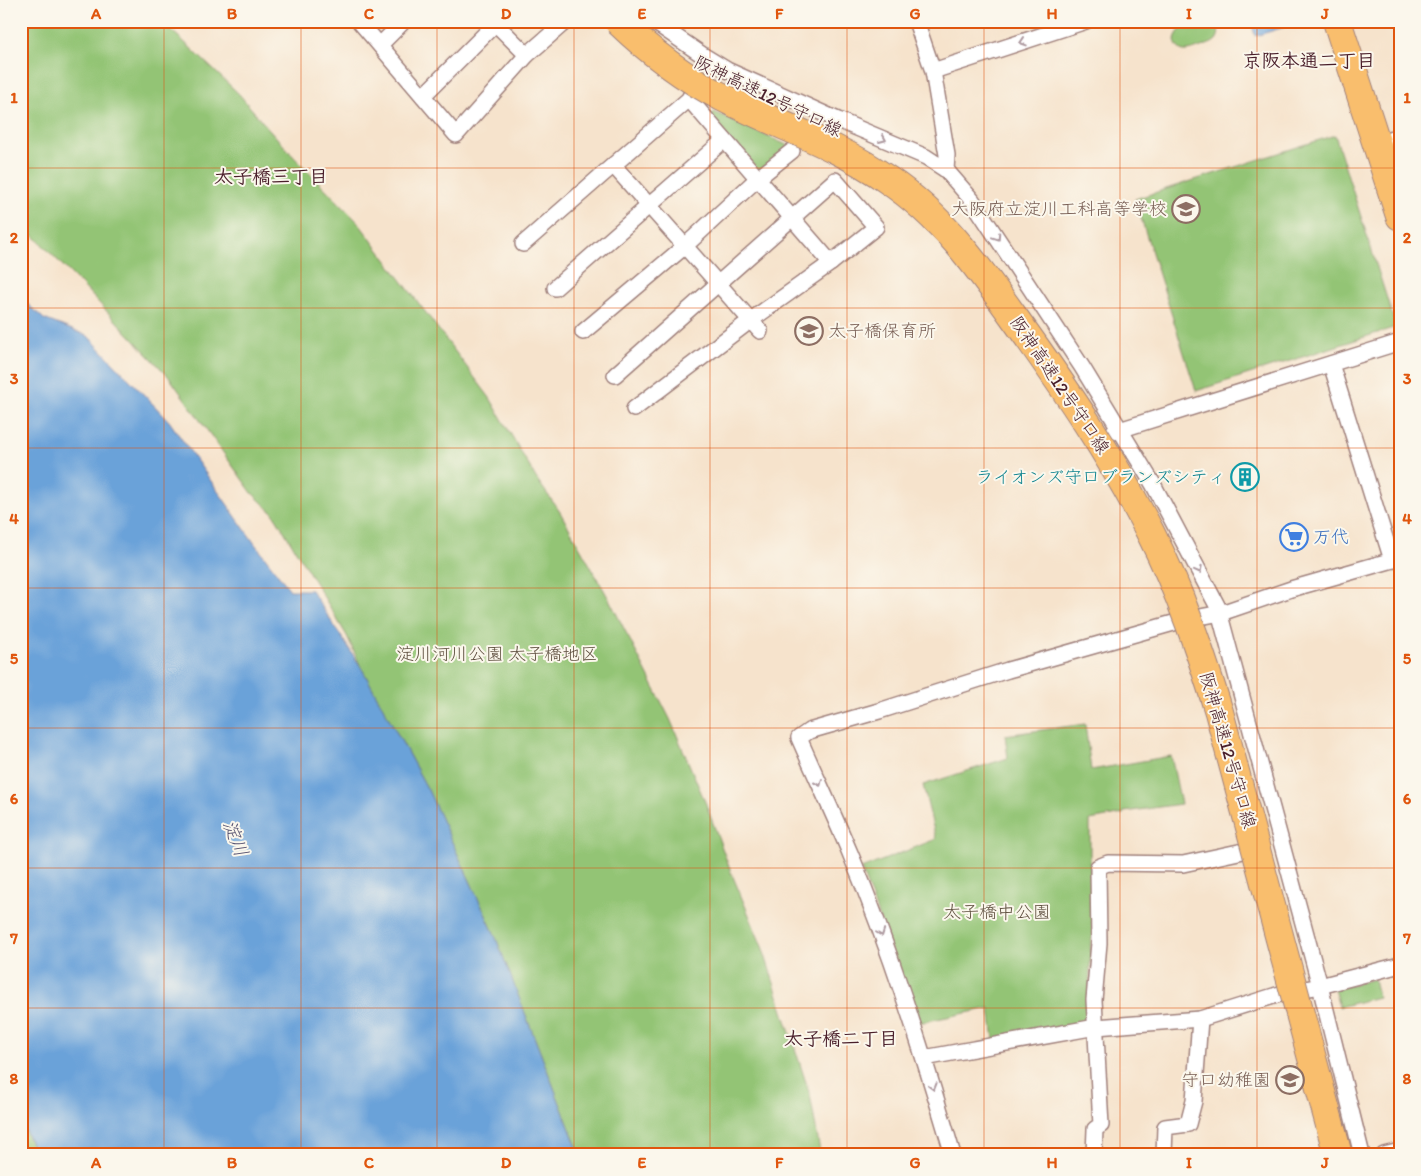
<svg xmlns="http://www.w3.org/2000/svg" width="1421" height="1176" viewBox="0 0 1421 1176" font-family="Itim,'Klee One',sans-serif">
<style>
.green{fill:#93c474;stroke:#6e7250}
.water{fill:#6ba2d9;stroke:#5a6082}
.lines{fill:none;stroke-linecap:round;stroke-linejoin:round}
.street-casing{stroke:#a0817c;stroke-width:18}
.highway-casing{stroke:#a0817c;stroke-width:30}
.street{stroke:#fff;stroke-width:15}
.highway{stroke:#f9be6d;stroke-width:28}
.highway-bridge-casing{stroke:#a0817c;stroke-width:30;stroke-linecap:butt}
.highway-bridge{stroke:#f9be6d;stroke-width:28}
.oneway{stroke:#ae9aa0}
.grid{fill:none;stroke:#e0560e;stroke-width:1;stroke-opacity:0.55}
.labels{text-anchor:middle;stroke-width:4;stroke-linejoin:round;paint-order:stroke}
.street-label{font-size:18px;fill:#4a1f2b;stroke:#fbf7ec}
.education-label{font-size:18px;fill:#785e54;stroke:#fbf7ec;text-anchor:end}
.culture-label{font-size:18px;fill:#0d838f;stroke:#fbf7ec;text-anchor:end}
.shop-label{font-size:18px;fill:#366cbe;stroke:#fbf7ec;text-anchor:start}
.park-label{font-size:18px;fill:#605141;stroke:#fbf7ec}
.neighbourhood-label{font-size:19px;font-weight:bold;fill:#4a1f2b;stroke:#fbf7ec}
.water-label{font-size:19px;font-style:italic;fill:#575371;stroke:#fbf7ec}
.neatline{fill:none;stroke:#e0560e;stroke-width:2}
.grid-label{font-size:16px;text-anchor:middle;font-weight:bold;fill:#e0560e}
</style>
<rect width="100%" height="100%" fill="#fbf7ec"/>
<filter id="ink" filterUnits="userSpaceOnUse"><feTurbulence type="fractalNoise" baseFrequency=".02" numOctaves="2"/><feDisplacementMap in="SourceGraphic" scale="10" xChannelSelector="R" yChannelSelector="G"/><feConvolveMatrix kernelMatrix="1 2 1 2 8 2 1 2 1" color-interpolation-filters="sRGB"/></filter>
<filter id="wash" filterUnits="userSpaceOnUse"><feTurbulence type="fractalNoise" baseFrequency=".0096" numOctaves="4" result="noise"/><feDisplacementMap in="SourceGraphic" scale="20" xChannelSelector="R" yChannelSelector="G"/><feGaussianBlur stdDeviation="1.12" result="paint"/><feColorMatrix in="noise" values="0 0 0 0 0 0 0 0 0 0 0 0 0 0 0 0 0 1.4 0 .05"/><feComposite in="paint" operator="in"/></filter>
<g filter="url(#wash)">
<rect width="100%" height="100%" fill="#f6e3cc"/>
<!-- green -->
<g class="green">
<polygon points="21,21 160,21 180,38 239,94 260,119 294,157 357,221 490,398 536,478 560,512 609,599 670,719 706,804 729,867 763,949 810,1095 820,1151 822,1155 580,1155 494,933 428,790 361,667 347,636 324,597 273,513 252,493 169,377 82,285 21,223"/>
<path d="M 1201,21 C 1205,21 1210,20 1213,22 C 1220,26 1220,35 1216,40 C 1212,44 1206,45 1201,47 C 1190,51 1179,56 1175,41 C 1176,27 1190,25 1201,21 Z"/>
<polygon points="714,112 789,146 763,170 752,168 710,117"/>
<polygon points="1335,135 1396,327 1196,391 1135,199"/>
<polygon points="1085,724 1091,770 1171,756 1181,804 1124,812 1123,814 1090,820 1090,867 1093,936 1091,940 1088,1025 994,1040 990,1008 918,1023 861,869 936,839 923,785 1008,758 1005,735"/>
<polygon points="1374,979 1378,997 1339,1007 1334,989"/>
<polygon points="21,1121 36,1155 21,1155"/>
</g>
<!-- water -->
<g class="water">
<polygon points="1251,21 1297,21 1298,23 1255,36"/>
<polygon points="21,298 44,319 88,336 169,421 255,544 290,590 311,590 361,667 428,790 494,933 580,1155 36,1155 21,1121"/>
</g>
</g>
<g filter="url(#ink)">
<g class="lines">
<defs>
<g id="street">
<polyline points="359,21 456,135 527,55 566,21"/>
<polyline points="493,21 527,55"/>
<polyline points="653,21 704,56 727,70 838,120 926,157 946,170 972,200 1082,367 1153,484 1221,613 1221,619 1320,986 1362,1155"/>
<polyline points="916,21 933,71 947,155 946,170"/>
<polyline points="380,45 404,21"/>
<polyline points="933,71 1086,21"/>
<polyline points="423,96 495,24"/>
<polyline points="689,99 831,263"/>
<polyline points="1390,139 1400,135"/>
<polyline points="614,166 760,331"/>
<polyline points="523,244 689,99 693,90"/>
<polyline points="555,288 724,140"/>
<polyline points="583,332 685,246 757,179 792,151"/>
<polyline points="1331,364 1392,560"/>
<polyline points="615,375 835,180 876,227 831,263 751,320 634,409"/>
<polyline points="1113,432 1400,342"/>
<polyline points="924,1058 1096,1027 1200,1019 1280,994 1320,986 1400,965"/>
<path d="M 953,1155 C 923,1053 891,951 850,853 C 834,815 816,777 799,738 L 809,731 L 879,711 L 1008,670 L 1184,620 L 1221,613 L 1291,589 L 1400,558"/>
<polyline points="1094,1155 1095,1129 1101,1125 1094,1000 1099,943 1098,867 1108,863 1183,864 1248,850"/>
<polyline points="1164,1155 1165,1127 1188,1124 1194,1101 1200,1019"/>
<polyline points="1384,1155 1400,1151"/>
</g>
<polyline id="highway" points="1337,21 1400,216"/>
</defs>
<!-- street casing -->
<use href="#street" class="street-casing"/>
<!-- highway casing -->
<use href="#highway" class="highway-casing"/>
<!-- street -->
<use href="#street" class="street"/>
<!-- highway -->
<use href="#highway" class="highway"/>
<defs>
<path id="highway-bridge" d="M 618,21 C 649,51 683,77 722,97 C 777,125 837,144 888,180 C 942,216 979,268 1016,320 C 1065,388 1113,458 1151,534 C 1180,591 1200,651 1219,712 L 1338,1155"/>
</defs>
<!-- highway-bridge casing -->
<use href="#highway-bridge" class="highway-bridge-casing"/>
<!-- highway-bridge -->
<use href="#highway-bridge" class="highway-bridge"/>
</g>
<!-- one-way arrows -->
<defs><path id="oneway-chevron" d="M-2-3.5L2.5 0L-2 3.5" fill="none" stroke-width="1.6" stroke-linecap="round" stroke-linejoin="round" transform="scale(1.25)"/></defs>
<g class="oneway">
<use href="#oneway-chevron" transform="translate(1023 42) rotate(162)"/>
<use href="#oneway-chevron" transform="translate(883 139) rotate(23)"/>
<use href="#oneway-chevron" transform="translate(997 237) rotate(56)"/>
<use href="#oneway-chevron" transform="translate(1199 570) rotate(62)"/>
<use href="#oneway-chevron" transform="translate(819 783) rotate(66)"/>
<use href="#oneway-chevron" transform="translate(881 933) rotate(69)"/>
<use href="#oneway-chevron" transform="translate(933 1087) rotate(74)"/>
</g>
</g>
<!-- grid -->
<path class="grid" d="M 164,21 L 164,1155M 301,21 L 301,1155M 437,21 L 437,1155M 574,21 L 574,1155M 710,21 L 710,1155M 847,21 L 847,1155M 984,21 L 984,1155M 1120,21 L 1120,1155M 1257,21 L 1257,1155M 21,168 L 1400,168M 21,308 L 1400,308M 21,448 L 1400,448M 21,588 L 1400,588M 21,728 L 1400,728M 21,868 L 1400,868M 21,1008 L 1400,1008"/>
<!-- icons -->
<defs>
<symbol id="school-ring" viewBox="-11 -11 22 22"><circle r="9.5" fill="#fbf7ec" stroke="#8d6e63" stroke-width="1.5"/><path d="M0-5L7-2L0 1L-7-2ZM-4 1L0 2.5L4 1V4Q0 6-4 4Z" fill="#8d6e63"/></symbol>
<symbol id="building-ring" viewBox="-11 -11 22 22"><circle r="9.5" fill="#fbf7ec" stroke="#0f9aa8" stroke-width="1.5"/><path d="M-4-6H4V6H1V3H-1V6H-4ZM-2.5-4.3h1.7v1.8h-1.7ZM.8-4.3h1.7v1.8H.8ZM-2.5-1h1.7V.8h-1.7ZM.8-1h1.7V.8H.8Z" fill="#0f9aa8"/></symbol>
<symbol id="supermarket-ring" viewBox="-11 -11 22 22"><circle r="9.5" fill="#fbf7ec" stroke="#3f7fe0" stroke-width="1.5"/><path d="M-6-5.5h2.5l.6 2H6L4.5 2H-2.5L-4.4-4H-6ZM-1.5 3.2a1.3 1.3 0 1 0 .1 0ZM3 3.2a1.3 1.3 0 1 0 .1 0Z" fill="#3f7fe0"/></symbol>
</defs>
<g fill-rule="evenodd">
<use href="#school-ring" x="1170" y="193" width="32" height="32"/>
<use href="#school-ring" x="793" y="315" width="32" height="32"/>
<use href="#building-ring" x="1229" y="461" width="32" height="32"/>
<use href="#supermarket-ring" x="1278" y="521" width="32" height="32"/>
<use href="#school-ring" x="1274" y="1064" width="32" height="32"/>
</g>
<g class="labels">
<!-- street labels -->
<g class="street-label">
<text transform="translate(768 96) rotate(26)" y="6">阪神高速12号守口線</text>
<text transform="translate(1060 385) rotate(56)" y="6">阪神高速12号守口線</text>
<text transform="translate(1228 750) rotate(74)" y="6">阪神高速12号守口線</text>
</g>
<!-- education labels -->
<g class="education-label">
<text x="1167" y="215">大阪府立淀川工科高等学校</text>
<text x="828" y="337" text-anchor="start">太子橋保育所</text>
<text x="1271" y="1086">守口幼稚園</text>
</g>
<!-- culture labels -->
<g class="culture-label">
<text x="1226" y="483">ライオンズ守口ブランズシティ</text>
</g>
<!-- shop labels -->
<g class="shop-label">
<text x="1313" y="543">万代</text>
</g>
<!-- park labels -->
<g class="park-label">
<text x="497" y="660">淀川河川公園 太子橋地区</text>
<text x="997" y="918">太子橋中公園</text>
</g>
<!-- neighbourhood labels -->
<g class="neighbourhood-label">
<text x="1309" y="67">京阪本通二丁目</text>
<text x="271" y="183">太子橋三丁目</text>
<text x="841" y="1045">太子橋二丁目</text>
</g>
<!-- water labels -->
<g class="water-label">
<text transform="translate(236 838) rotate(68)" y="7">淀川</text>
</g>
</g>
<!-- margin -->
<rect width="1421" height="1176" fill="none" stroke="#fbf7ec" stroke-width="55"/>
<rect x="28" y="28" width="1366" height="1120" class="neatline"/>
<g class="grid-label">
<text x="96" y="19">A</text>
<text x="232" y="19">B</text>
<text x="369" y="19">C</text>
<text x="506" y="19">D</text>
<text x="642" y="19">E</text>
<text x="779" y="19">F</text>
<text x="915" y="19">G</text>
<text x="1052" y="19">H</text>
<text x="1189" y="19">I</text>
<text x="1325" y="19">J</text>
<text x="14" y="103">1</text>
<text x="1407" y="103">1</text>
<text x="14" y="243">2</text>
<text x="1407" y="243">2</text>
<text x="14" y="384">3</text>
<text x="1407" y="384">3</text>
<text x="14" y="524">4</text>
<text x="1407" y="524">4</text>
<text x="14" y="664">5</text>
<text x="1407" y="664">5</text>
<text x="14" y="804">6</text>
<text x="1407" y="804">6</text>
<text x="14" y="944">7</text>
<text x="1407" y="944">7</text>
<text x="14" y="1084">8</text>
<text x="1407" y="1084">8</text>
<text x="96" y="1168">A</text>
<text x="232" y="1168">B</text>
<text x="369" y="1168">C</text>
<text x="506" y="1168">D</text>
<text x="642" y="1168">E</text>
<text x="779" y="1168">F</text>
<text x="915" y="1168">G</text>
<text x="1052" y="1168">H</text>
<text x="1189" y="1168">I</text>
<text x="1325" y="1168">J</text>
</g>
</svg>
